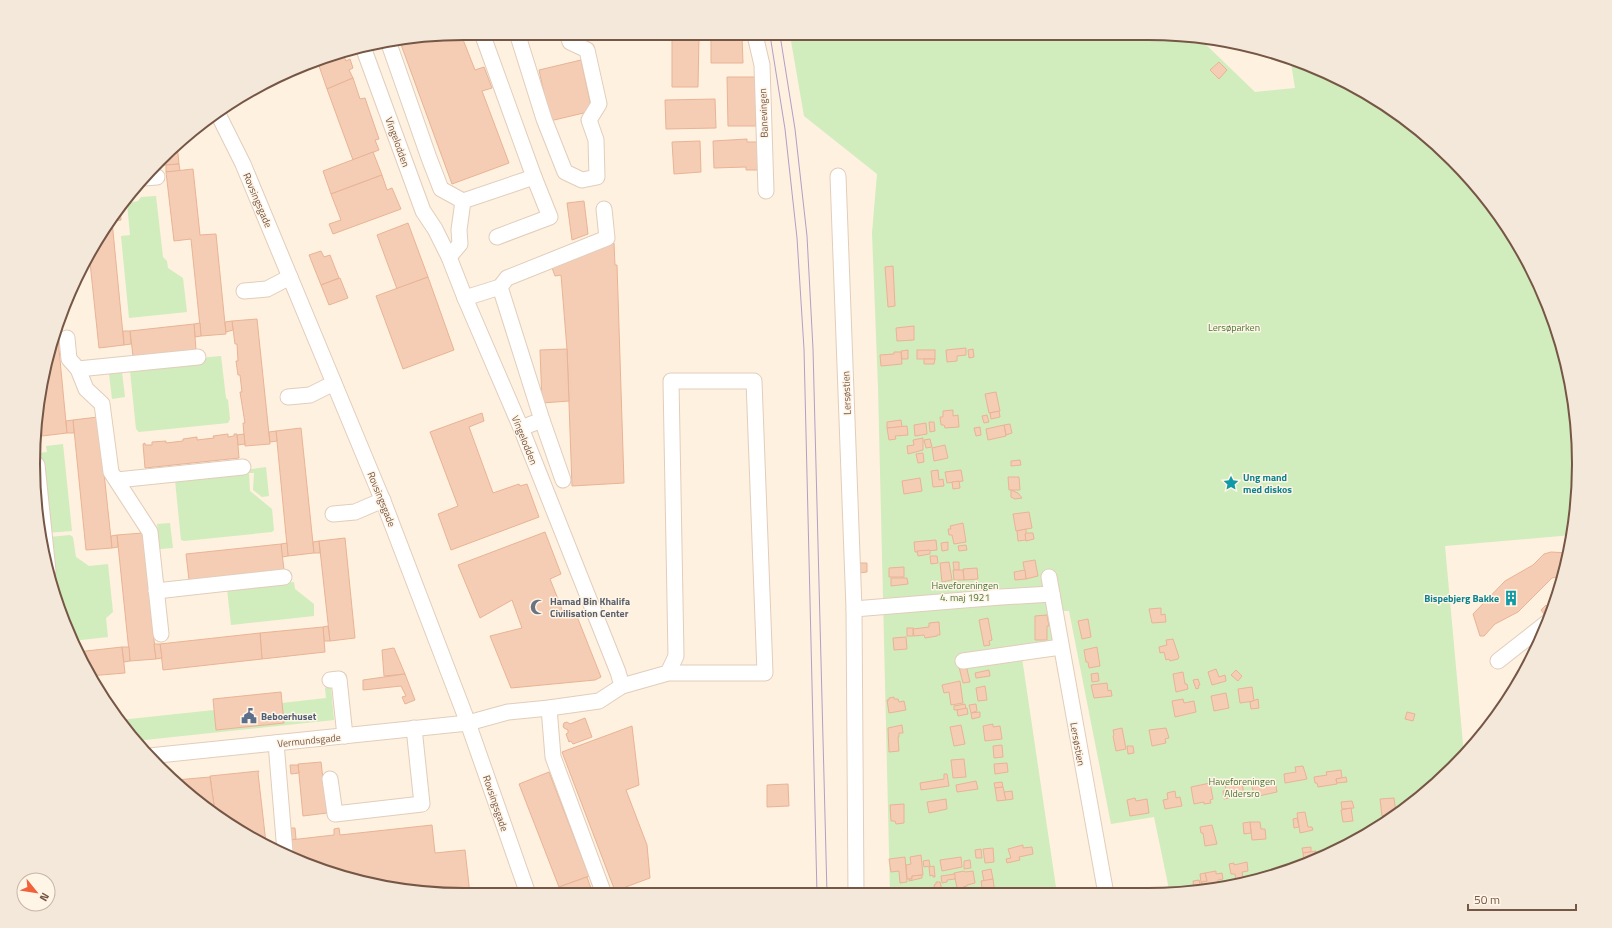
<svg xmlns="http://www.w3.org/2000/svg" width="1612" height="928" viewBox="0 0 1612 928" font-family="'Titillium Web',sans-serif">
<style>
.green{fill:#d1ecbd}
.building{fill:#f5cdb5;stroke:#e9b394}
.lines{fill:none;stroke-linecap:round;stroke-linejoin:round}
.minor-casing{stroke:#e2cdbb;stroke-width:17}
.minor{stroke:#fff;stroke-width:15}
.tram{stroke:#b39ec7;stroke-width:1}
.labels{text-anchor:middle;stroke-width:3;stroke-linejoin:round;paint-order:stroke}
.street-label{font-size:10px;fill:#765645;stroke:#fff5e7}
.park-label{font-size:10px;fill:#4c773a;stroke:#fff5e7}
.culture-label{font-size:10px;font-weight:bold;fill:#0d838f;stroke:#fff5e7;text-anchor:start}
.worship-label{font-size:10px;font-weight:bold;fill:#5b616d;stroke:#fff5e7;text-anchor:start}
.service-label{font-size:10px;font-weight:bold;fill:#4e5e75;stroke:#fff5e7;text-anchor:start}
.rim{fill:none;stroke:#765645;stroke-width:2}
</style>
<rect width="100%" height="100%" fill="#fef1df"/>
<!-- green -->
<g class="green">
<polygon points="1176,34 1199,38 1255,92 1295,88 1290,57 1387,106 1453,159 1506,224 1546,299 1571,380 1579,464 1572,535 1445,546 1464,755 1453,769 1364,837 1286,872 1176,894 1170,894 1154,817 1111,824 1069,611 1052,611 1059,652 1022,658 1057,894 890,894 878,386 872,233 877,174 804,116 790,35"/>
<polygon points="156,196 163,257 167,261 168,268 183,278 187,312 129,318 121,236 130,235 127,203 138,201 141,197"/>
<polygon points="221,356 226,398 228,400 230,419 228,423 139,432 136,429 130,371 199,358"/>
<polygon points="122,372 125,397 112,399 109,374"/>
<polygon points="63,444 72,531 46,533 38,453 47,452 46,446"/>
<polygon points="266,467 269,496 262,497 253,490 254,473 249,473 250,491 272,509 274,530 272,532 184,541 181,540 175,480"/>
<polygon points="170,523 173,548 160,549 157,524"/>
<path d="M 70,535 L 73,537 L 76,557 L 89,566 L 108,564 L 113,612 L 106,618 L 108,637 L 72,641 C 55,607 53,574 49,537 Z"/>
<polygon points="294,582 295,589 314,604 314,616 231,625 227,589"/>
<polygon points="331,687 334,720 135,741 120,720 214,710 216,730 284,723 282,703 326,698 325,688"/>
</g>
<!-- building -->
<g class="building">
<polygon points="711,36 742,36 743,63 711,63"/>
<polygon points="408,37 462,37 475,70 484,67 492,88 482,91 509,163 452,184 399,39"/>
<polygon points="672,37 699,37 698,87 672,87"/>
<polygon points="342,52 346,61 350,59 353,68 349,70 353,78 327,89 317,60"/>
<polygon points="581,60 592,111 550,121 539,70"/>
<polygon points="1219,62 1227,70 1219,79 1210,70"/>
<polygon points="727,77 756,77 756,126 728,126"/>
<polygon points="353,78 360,99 365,98 379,139 375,140 379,150 353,160 327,89"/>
<polygon points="715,99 716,128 666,129 665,100"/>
<polygon points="747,139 747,142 758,142 759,170 746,170 746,167 714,168 713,141"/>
<polygon points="700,141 701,172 674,174 672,142"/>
<polygon points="177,144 179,164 153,166 159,159"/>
<polygon points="373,152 382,175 331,194 323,171"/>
<polygon points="179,164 180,171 166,172 166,165"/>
<polygon points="193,169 200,235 216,234 226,334 201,336 191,239 174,241 166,172"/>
<polygon points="382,175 387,190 392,188 401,209 333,234 329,224 341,220 331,194"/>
<polygon points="584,201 588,234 572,240 567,203"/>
<polygon points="120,207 121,220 112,221 124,345 99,348 89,253 106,224"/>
<polygon points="408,223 428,277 397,289 377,235"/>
<polygon points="614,243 615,265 617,265 624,483 572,486 567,349 561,275 555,276 551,265"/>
<polygon points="321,251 324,257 330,255 339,278 321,285 309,255"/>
<polygon points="893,266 895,306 888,307 885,267"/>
<polygon points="428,277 454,350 403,369 376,296"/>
<polygon points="340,278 348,298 329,305 321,285"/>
<polygon points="257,319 270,444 245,446 243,423 245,423 240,392 242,392 240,375 238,375 236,361 238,361 237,344 235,344 232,321"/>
<polygon points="232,321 233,330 226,332 225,322"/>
<polygon points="200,323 201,336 195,337 194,324"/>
<polygon points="194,324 196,350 133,356 130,331"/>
<polygon points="914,326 914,340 897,341 896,328"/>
<polygon points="123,331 130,331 131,344 124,345"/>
<polygon points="53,339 58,339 67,433 42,436 38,400 48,352"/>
<polygon points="966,348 966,355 957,356 957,361 947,362 946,350"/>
<polygon points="567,349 569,401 542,403 540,350"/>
<polygon points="973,349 974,357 969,358 968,350"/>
<polygon points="908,350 908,359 902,359 901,351"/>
<rect x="917" y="350" width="18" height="9"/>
<polygon points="894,352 901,352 902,364 881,366 880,355 894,354"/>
<polygon points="924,359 935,359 934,364 924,364"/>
<polygon points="996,392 1000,411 989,413 985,394"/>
<polygon points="953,410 953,416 958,415 959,427 945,428 944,425 941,425 940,417 943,417 943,411"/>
<polygon points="999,411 1000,417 991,419 990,413"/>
<polygon points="482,413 484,421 469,427 493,493 519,484 520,486 527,484 539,517 451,550 438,514 458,506 430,432"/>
<polygon points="987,415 989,422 984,423 982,416"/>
<polygon points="98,417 112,548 86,550 73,420"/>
<polygon points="73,420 74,433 67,433 66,421"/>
<polygon points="901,420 902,427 887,428 887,422"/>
<polygon points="929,422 934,422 935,431 930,432"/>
<polygon points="926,423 927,434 915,436 914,425"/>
<polygon points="1010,424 1012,433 1006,435 1004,425"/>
<polygon points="1004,425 1006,436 988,440 986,429"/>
<polygon points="907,426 908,435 895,436 896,439 889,440 887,428"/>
<polygon points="980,427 981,435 976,436 974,428"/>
<polygon points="301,428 314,553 288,556 276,431"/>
<polygon points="276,431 277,441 270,442 269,432"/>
<polygon points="228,434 228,437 234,436 234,434 237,434 239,458 145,468 143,444 145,443 145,445 152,445 152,442 166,441 166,443 183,441 183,439 197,437 197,440 214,438 213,436"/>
<polygon points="244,434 245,444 238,445 237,435"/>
<polygon points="923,438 923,450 908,454 907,446 914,445 913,440"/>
<polygon points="930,439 932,447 926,448 924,440"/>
<polygon points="945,445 948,458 934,461 932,448"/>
<polygon points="923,453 924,462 918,463 916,454"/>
<polygon points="1020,460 1021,465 1011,466 1011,461"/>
<polygon points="938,470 939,480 943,479 944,486 933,487 931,471"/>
<polygon points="961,470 963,481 947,483 945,472"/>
<polygon points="1008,477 1019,477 1020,490 1009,490"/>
<polygon points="920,478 922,491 904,494 902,481"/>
<polygon points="959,481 960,488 953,489 952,482"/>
<polygon points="1011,490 1018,493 1022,498 1015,499 1011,497"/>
<polygon points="1029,512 1032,528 1016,531 1013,514"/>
<polygon points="963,523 966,542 954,544 952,535 949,535 948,529 951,529 950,526"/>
<polygon points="1026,529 1026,540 1018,541 1017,531"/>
<polygon points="545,532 561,574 550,579 565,617 576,614 601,677 595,680 511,688 490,636 522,628 512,600 480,618 458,565"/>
<polygon points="143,533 156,659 130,661 117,535"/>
<polygon points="1027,533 1033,533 1034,539 1026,541 1025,534"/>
<polygon points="117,535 118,547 112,548 111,536"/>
<polygon points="345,538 355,638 330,641 319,541"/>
<polygon points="936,540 937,550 915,552 914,542"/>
<polygon points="319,541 320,553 314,553 313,542"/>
<polygon points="948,542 948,550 942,551 941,543"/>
<polygon points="287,543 288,556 282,557 281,544"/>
<polygon points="281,544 284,570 189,580 186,554"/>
<polygon points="966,545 967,550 959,551 958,546"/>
<polygon points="930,550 930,554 918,556 917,551"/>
<polygon points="1551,552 1569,553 1562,576 1552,578 1518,612 1495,624 1484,636 1480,636 1473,614 1505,581 1533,565 1544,554"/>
<polygon points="930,556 937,556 938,563 931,564"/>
<polygon points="1035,560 1038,576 1026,579 1023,562"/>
<polygon points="949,562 952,580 942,582 940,563"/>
<polygon points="953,562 959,562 959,570 954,570"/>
<polygon points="859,563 867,563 867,572 859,573"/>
<polygon points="904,567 904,577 889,577 889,568"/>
<polygon points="977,568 978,579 964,580 963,569"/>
<polygon points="953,570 963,570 964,580 954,580"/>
<polygon points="1025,570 1026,579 1015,580 1014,572"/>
<polygon points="891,578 907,578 908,584 891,586"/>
<polygon points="1546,605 1550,609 1544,614 1541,610"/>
<polygon points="1161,608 1161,615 1165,614 1166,622 1152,623 1149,609"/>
<polygon points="1047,615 1049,626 1047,626 1047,640 1035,640 1035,616"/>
<polygon points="988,618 992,640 989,641 990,645 984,646 979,620"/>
<polygon points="1088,619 1091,637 1082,639 1078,621"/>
<polygon points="939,622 940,635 937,635 937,636 925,638 924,635 914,636 913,629 929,627 929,623"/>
<polygon points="328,626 330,641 324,641 323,627"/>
<polygon points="323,627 325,652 262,659 260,633"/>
<rect x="907" y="628" width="6" height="8"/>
<polygon points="260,633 262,659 163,670 160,644"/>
<polygon points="906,637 907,649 894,650 893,638"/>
<polygon points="1173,639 1179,657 1178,659 1170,661 1169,659 1166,660 1164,652 1160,653 1159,647 1167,645 1166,640"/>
<polygon points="154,644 160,644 162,658 156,659"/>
<polygon points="122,647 125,673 89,676 77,652"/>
<polygon points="122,647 129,647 130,661 124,662"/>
<polygon points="1097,647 1100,666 1089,668 1088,662 1086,662 1084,650"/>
<polygon points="394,648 405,674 384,676 382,650"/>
<polygon points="966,665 970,682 963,683 959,667"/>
<polygon points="1216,669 1219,677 1225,675 1226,681 1212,685 1208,672"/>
<polygon points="989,670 990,676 976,678 975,673"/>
<polygon points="1236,670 1242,676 1238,681 1231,675"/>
<polygon points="1183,672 1185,684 1187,684 1188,689 1176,692 1173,674"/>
<polygon points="1098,673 1099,681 1092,682 1091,674"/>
<polygon points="405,674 415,700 405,704 402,697 406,696 401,686 363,690 363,680"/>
<polygon points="1198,679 1200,685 1198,686 1199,688 1196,689 1193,680"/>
<polygon points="960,681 963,703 951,705 949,692 944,693 942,685"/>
<polygon points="1107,683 1108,691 1111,690 1112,696 1094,698 1091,685"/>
<polygon points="985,686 987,700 978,701 976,688"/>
<polygon points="1252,687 1254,701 1240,703 1238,689"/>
<polygon points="281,692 284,723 216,730 213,699"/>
<polygon points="1226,693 1229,708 1214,711 1211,696"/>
<polygon points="894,697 894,699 898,699 899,702 904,701 906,710 889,713 887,700 889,700 889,698"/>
<polygon points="1183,699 1184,703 1194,701 1196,712 1175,717 1172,701"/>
<polygon points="1258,699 1259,708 1251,709 1250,702"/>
<polygon points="965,704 966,709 954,710 954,706"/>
<polygon points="976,704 977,711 971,713 969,705"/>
<polygon points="967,708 968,714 958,716 957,710"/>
<polygon points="980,712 980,717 972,719 971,713"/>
<polygon points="1407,712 1415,714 1413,721 1405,719"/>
<polygon points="585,718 592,737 573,744 571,741 569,742 566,734 568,733 568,730 564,728 563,726 564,723 567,722 570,724"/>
<polygon points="993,724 993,727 1000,726 1002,739 985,741 983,726"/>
<polygon points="902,725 903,733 899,733 899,737 898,737 899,751 889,752 888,728"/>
<polygon points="961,725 965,744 954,746 950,727"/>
<polygon points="632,726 639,785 626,790 647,845 650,878 615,891 562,752"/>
<polygon points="1122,728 1126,749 1116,751 1113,736 1114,735 1113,730"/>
<polygon points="1166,728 1169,738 1165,739 1166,743 1152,746 1149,730"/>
<polygon points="1002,745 1003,757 994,758 993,746"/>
<polygon points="1127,746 1133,746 1134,753 1128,754"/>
<polygon points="964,759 966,777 953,778 951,760"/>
<polygon points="321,762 327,813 303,816 298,764"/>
<polygon points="1007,763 1008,772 995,774 994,764"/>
<polygon points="290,765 298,765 299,773 291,774"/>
<polygon points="1303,766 1307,779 1285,783 1284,774 1296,772 1295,767"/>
<polygon points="1341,770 1342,778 1336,779 1337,784 1318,787 1317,783 1315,783 1314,777 1327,775 1326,772"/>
<polygon points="259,771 258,773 266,843 225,822 205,806 214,805 210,776"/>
<polygon points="549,772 589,876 559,887 519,784"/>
<polygon points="944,774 947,774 949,786 921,790 920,783 944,779"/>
<polygon points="210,777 214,805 205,806 176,780"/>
<polygon points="1346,777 1347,782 1337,783 1336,779"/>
<polygon points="976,781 978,789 957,792 956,785"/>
<polygon points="1275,781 1277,792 1254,797 1252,785"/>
<polygon points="1002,782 1003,787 995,788 994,783"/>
<polygon points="1242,782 1244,795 1224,799 1223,791 1226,790 1225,785"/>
<polygon points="1210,783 1213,799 1210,800 1211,803 1204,804 1204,802 1194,804 1191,787"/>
<polygon points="788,784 789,806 767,807 767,785"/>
<polygon points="1003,787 1006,800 997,801 995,788"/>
<polygon points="1012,791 1013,799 1006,800 1004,792"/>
<polygon points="1175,791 1176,798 1180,797 1182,806 1165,809 1163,800 1168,799 1167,793"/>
<polygon points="1135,798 1136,801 1147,799 1149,813 1130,816 1127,800"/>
<polygon points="1394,798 1396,813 1393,815 1382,816 1380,799"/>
<polygon points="946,799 947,809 929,813 927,802"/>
<polygon points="1352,801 1354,808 1342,809 1341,802"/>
<polygon points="904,804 904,823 896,824 895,821 891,821 890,805"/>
<polygon points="1351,808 1353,821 1343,822 1341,810"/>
<polygon points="1305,812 1308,827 1312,827 1313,830 1300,833 1297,813"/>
<polygon points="1297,818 1299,827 1294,828 1293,819"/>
<polygon points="1250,822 1260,822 1261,829 1265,829 1266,839 1252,840"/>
<polygon points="1250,822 1251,833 1244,834 1243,823"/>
<polygon points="432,825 435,853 465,850 470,894 436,894 325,872 292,855 290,840 334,835 334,829 339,828 340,835"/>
<polygon points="1212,825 1217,844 1205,846 1203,833 1201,833 1200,827"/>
<polygon points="289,828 295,828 296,839 290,840"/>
<polygon points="1023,845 1023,848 1032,847 1033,854 1019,857 1020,860 1007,863 1006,859 1011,858 1008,849"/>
<polygon points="1311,847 1311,852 1303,853 1302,848"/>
<polygon points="993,848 994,862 985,863 983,849"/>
<polygon points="981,849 982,858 976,858 975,850"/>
<polygon points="1316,851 1317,858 1304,862 1303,853"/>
<polygon points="921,855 923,875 912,876 912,879 907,879 906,865 911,864 910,857"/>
<polygon points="905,857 907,882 900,883 899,871 891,872 889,859"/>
<polygon points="961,857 962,867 942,871 940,860"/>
<polygon points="929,860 930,866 924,867 923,861"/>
<polygon points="970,860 971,868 964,869 964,861"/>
<polygon points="1247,862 1248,871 1242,872 1243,878 1236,880 1235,874 1231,874 1229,864 1234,863 1234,865"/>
<polygon points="934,866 935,877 933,877 933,875 930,876 929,867"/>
<polygon points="991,869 993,879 984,881 982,871"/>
<polygon points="964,871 965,872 973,871 975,883 967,885 967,886 963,887 964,892 958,893 954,873"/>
<polygon points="1216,871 1216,874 1222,873 1223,879 1218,880 1218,885 1202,888 1201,882 1207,881 1205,873"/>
<polygon points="1205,873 1207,881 1201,882 1200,874"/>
<polygon points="955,874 955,879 947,880 947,882 942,883 941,876"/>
<polygon points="922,875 922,878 909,881 909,879 912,879 912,876"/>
<polygon points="587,877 593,894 561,894 559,887"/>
<polygon points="993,879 995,894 979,894 978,888 982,888 981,881"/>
<polygon points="1199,880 1201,888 1194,889 1193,881"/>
<polygon points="936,882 940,882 943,894 936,894 934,885 936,884"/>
</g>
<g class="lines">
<defs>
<g id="minor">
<polyline points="755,35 762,65 766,191"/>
<polyline points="483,36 534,177"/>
<polyline points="518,36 544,119 565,172 582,180 597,177 596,140 589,120 599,104 587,50 570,42 568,36"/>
<polyline points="388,41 429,158 441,189 463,201"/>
<polyline points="217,112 243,164 385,506 468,723 528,894"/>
<polyline points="838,176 854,609 856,894"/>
<polyline points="144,178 157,177"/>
<polyline points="449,257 460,244 459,230 463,201 534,177 550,217 497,237"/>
<polyline points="500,287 507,278 607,238 604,209"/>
<polyline points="244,291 267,289 290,277"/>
<polyline points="465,298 500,287 542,420 521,428"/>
<polyline points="67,338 69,359 78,369 86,389 102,404 111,472 150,532 161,634"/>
<polyline points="78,369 198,357"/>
<polyline points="288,397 310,395 334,383"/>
<polyline points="542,420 563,480"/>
<polyline points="35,463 37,465 48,571"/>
<polyline points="117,480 243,467"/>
<polyline points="333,514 355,512 383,500"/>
<polyline points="1049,577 1106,894"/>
<polyline points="156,591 284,577"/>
<polyline points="854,609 1001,597 1052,594"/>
<polyline points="963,661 1061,647"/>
<polyline points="1498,661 1549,621"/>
<polyline points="330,680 339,679 345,736"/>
<polyline points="622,686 668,673 676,656 671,381 754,381 765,673 668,673"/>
<polyline points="549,708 553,757 604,894"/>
<polyline points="276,743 285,852"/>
<polyline points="149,756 468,723 508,712 549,708 599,701 622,686 618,672 521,428 465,298 449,257 435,229 423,211 363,47"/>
<polyline points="330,779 335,814 422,804 414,728"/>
</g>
</defs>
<!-- minor casing -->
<use href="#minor" class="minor-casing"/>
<!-- minor -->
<use href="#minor" class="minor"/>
<!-- tram -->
<g class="tram">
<polyline points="770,35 785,129 797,238 804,349 817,894"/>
<polyline points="780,35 795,129 807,236 813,349 827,894"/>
</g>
</g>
<!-- icons -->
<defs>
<symbol id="sight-bare" viewBox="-9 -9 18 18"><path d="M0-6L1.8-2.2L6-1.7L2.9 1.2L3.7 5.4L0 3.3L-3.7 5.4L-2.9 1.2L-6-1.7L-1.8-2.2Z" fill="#0f9aa8" stroke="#fff5e7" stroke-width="2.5" paint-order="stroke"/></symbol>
<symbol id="building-bare" viewBox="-9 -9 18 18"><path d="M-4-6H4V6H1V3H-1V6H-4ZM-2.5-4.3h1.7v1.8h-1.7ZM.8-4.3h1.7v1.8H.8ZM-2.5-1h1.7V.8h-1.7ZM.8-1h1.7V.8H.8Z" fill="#0f9aa8" stroke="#fff5e7" stroke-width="2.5" paint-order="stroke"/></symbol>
<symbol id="mosque-bare" viewBox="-9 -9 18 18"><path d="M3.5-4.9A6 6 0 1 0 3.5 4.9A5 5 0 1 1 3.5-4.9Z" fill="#6b7280" stroke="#fff5e7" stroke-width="2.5" paint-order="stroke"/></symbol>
<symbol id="civic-bare" viewBox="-9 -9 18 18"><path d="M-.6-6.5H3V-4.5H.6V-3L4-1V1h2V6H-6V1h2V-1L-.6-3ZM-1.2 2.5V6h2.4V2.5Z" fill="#5c6f8a" stroke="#fff5e7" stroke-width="2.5" paint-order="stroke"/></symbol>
</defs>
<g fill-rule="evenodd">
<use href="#sight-bare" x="1220" y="472" width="22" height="22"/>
<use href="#building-bare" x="1500" y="587" width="22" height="22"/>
<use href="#mosque-bare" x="527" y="596" width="22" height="22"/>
<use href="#civic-bare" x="238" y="705" width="22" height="22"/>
</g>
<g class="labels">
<!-- street labels -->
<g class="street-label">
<text transform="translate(763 113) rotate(-92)" y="4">Banevingen</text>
<text transform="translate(398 142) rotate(70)" y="4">Vingelodden</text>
<text transform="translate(258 200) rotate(67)" y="4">Rovsingsgade</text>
<text transform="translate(846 393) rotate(-92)" y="4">Lersøstien</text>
<text transform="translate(525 440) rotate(68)" y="4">Vingelodden</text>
<text transform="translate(382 499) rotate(68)" y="4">Rovsingsgade</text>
<text transform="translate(309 740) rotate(-6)" y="4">Vermundsgade</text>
<text transform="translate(1078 744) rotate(80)" y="4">Lersøstien</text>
<text transform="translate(496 803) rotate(71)" y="4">Rovsingsgade</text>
</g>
<!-- park labels -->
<g class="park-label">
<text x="1234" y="331">Lersøparken</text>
<text x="965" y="589">Haveforeningen<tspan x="965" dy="12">4. maj 1921</tspan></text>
<text x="1242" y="785">Haveforeningen<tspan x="1242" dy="12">Aldersro</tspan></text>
</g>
<!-- culture labels -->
<g class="culture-label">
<text x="1243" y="481">Ung mand<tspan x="1243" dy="12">med diskos</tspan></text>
<text x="1499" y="602" text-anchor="end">Bispebjerg Bakke</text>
</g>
<!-- worship labels -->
<g class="worship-label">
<text x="550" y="605">Hamad Bin Khalifa<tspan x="550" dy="12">Civilisation Center</tspan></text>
</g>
<!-- service labels -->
<g class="service-label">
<text x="261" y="720">Beboerhuset</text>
</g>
</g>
<!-- crop -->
<path d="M0 0H1612V928H0ZM464 40H1148A424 424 0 0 1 1572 464V464A424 424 0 0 1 1148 888H464A424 424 0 0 1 40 464V464A424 424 0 0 1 464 40Z" fill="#f4e8da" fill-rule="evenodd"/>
<path class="rim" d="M464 40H1148A424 424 0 0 1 1572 464V464A424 424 0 0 1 1148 888H464A424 424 0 0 1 40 464V464A424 424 0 0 1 464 40Z"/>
<!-- north arrow -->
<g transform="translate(36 892) rotate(120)"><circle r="19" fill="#fff5e7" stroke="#c8b5a6"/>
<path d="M0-3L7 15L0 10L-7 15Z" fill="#f1613a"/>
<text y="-6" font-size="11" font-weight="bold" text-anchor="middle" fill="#765645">N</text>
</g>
<!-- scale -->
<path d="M1468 904v6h108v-6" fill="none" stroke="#765645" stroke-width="2"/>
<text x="1474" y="904" font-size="12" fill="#765645" stroke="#fff5e7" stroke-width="3" paint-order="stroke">50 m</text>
</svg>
